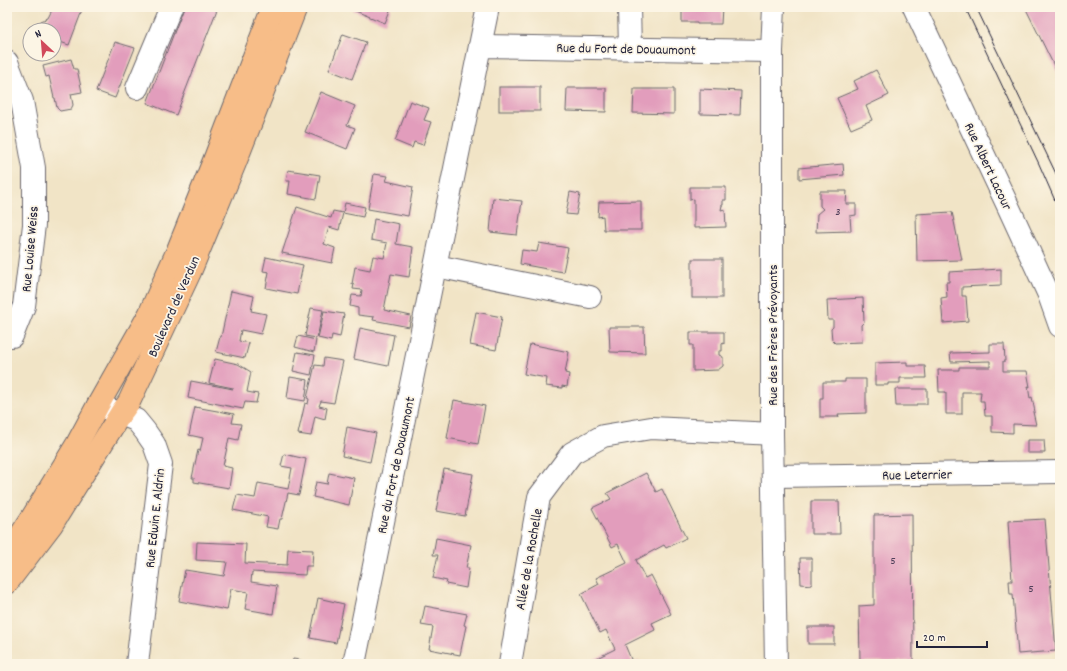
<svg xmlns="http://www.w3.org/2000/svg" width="1067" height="671" viewBox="0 0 1067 671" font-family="Dekko,sans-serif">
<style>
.building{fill:#e29dbc}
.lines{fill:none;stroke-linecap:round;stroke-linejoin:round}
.minor-casing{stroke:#6a666c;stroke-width:24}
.major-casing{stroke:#6a666c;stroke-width:24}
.minor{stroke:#fff;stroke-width:22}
.major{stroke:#f7bd88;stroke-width:22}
.tram{stroke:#22223b;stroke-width:1}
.labels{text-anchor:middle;stroke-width:3.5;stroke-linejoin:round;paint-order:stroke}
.number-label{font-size:12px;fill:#52415b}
.street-label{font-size:14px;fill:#22223b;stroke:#fcf5e5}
</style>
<rect width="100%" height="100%" fill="#fcf5e5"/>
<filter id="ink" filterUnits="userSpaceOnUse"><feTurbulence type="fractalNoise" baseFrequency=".025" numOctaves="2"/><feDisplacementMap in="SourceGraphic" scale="8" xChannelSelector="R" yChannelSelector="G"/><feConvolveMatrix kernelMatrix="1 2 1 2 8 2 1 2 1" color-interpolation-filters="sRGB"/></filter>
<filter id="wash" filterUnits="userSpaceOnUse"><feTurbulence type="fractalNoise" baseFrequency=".012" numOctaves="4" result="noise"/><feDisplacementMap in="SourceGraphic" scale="16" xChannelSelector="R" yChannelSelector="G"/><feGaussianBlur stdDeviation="0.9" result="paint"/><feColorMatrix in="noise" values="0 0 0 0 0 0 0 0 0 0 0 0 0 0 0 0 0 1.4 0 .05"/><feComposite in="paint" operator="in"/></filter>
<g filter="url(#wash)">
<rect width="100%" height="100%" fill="#f1e4c6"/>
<g id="blocks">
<!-- building -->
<g class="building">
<polygon points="51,7 83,8 69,45 54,40 54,30 38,30 41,21 48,18 52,10 50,9"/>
<polygon points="184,7 218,7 176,115 147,103"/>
<polygon points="355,7 388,7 391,8 385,23 353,10"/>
<polygon points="682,7 722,7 721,24 697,24 697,22 682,22"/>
<polygon points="1025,7 1060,7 1060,78"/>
<polygon points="343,34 366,42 352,79 329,70"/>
<polygon points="115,42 135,48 115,98 96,91"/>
<polygon points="71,59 74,69 77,69 82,92 71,94 73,105 71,109 60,111 57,108 55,98 54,98 49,76 46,77 43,66"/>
<polygon points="876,70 889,95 866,106 872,120 851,129 837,98 858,89 854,81"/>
<rect x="499" y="87" width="41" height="24"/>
<polygon points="567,88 606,88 606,112 566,111"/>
<polygon points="634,89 674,89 674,114 633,113"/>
<polygon points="700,89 741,91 740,115 700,114"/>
<polygon points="321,92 355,106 347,125 355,128 347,149 305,132"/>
<polygon points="410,101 429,108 424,120 431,122 423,145 414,142 412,148 395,141"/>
<polygon points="843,164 844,175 799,179 799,168"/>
<polygon points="288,170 320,175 316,199 288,194 290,181 286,181"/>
<polygon points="374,174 388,176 386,181 413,187 408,216 368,209"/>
<polygon points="690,187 726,187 726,200 723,200 723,205 722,205 721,210 725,209 726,227 694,228 694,199 690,200"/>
<polygon points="820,191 847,191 846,204 856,204 856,215 850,216 851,231 816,232 817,214 823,209 820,206"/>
<polygon points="570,192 580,194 576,215 566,214"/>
<polygon points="493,198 522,201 517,235 490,232"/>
<polygon points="641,201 641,230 604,230 603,216 598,217 599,202"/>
<polygon points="345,203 365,207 363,217 343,213"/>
<polygon points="297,207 331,218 333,211 343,213 339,230 329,227 324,244 335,248 332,263 282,253"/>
<polygon points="952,212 962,260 917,261 916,214"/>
<polygon points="374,219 399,224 396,244 413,247 409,277 391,274 384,310 411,316 409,327 373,320 374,317 358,315 358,308 350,306 352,295 361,296 362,290 353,289 354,284 352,284 355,267 370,270 373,256 384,258 387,243 371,240"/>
<polygon points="539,243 568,248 563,272 520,264 522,250 537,252"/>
<polygon points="266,257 303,265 297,294 266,288 269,272 263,271"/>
<rect x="692" y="259" width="30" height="39"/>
<polygon points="1001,269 1001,285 962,287 962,296 966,296 968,321 943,323 941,298 947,297 946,282 949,282 949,272"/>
<polygon points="231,291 254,296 251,311 266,314 261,334 241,330 239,341 249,343 245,358 216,352 220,337 221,337"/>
<polygon points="863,298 864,322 861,325 862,342 835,343 832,340 831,329 833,327 833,320 828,320 827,300"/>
<polygon points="311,308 323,310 317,338 305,336"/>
<polygon points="324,311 344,314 340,337 332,335 331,341 318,338"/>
<polygon points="476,312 502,317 496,350 470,345"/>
<polygon points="609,327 644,327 645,353 610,352"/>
<polygon points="360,328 394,335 388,366 354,359"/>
<polygon points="690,332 724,332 724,344 722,343 722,351 719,351 719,355 723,357 723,366 718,370 693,371 693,345 690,345"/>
<polygon points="298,336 316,340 314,352 295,347"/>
<polygon points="530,344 569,352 565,373 569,374 567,387 562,386 562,388 546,386 547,378 524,374"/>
<polygon points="990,344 1004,344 1005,361 1003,361 1003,371 1027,371 1030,387 1028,386 1030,398 1032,397 1035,412 1033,412 1036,425 1013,424 1013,433 992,432 992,416 985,416 984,401 980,401 981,392 962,392 962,414 946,414 946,392 939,392 938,370 959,370 959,367 990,367 990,361 951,362 950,353 990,352"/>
<polygon points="297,352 315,355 311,375 293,371"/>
<polygon points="324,358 343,361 334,403 321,401 319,406 327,408 325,419 315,416 311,436 298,434 305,403 308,404 309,399 307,398 315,365 323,366"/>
<polygon points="215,359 238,364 251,372 247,392 258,394 256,403 245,402 243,409 188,398 191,381 233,389 233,388 209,383"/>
<polygon points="907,362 907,366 925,366 926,378 900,378 900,383 888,383 888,385 875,385 875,363"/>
<polygon points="290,377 308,380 305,401 287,398"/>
<polygon points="845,379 866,379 866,413 838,414 839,417 820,417 820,398 823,398 823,382 845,382"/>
<polygon points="895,389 927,389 927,404 916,404 916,406 896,406"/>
<polygon points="454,400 485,406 478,444 447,438"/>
<polygon points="195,407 234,414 232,423 241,424 238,440 229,438 223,466 232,468 229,488 194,482 194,478 192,478 198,450 200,451 203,438 189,435"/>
<polygon points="347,427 376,433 370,462 342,456"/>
<polygon points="1027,440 1044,440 1045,453 1027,453"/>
<polygon points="284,454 306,459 299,495 288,493 282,519 280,519 278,529 266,527 268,517 233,510 237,495 255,498 258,483 288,489 292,468 281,466"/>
<polygon points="444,469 473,474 465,516 436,511"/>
<polygon points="329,473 354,478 349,505 313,497 316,482 327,484"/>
<polygon points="646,473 656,492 662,489 686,538 666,548 664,545 636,560 645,578 651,575 671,614 652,623 655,630 625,645 633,664 639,661 641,664 585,664 615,649 606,630 600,633 581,594 599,584 596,578 627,563 618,544 612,547 592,508 611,499 607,493"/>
<polygon points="811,501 839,501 840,534 811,534"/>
<polygon points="912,514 913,661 860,662 859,606 874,605 874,515"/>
<polygon points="1045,519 1056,651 1018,654 1013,594 1010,594 1009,581 1012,581 1008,521"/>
<polygon points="436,538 471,545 466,568 469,568 466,588 446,584 447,581 433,578 438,555 433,555"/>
<polygon points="197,542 246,544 245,563 287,565 288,549 313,550 312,566 306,566 305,575 252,572 251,582 277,586 273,614 245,609 248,592 231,589 227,610 179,601 185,570 224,576 227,562 196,560"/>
<polygon points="800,558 812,558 812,585 801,584"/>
<polygon points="318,598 344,604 336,643 310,638"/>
<polygon points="425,606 467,614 464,625 466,626 460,655 429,649 433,627 421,625"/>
<rect x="808" y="627" width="26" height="17"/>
<polygon points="293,659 318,663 318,664 292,664"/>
</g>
</g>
</g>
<g filter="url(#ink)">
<use href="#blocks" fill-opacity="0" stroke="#6a666c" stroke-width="1"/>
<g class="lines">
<defs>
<g id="minor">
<polyline points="629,7 630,48"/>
<polyline points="774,7 772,51 772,434 776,664"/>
<polyline points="914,7 1008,206 1049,295 1060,326"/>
<polyline points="480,46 488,7"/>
<polyline points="7,62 22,101 34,168 34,225 24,306 12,336 7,336"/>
<polyline points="137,88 171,7"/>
<polyline points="436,266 590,297"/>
<polyline points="98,405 136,420 145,431 154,444 161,464 137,664"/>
<polyline points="774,476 1060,472"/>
<polyline points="354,664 480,46 772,51"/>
<polyline points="510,664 539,497 572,453 603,436 651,428 772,434"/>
</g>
<g id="major">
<polyline points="7,556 33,516 77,444 98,405 149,315 177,252 215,158 273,7"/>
<polyline points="7,583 52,524 121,413 129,402 190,272 235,163 296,7"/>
</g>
</defs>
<!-- minor casing -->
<use href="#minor" class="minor-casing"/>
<!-- major casing -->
<use href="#major" class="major-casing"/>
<!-- minor -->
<use href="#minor" class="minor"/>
<!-- major -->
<use href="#major" class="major"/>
<!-- tram -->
<g class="tram">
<polyline points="965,7 1039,164 1060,212"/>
<polyline points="976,7 1060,182"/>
</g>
</g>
</g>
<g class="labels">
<!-- number labels -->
<g class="number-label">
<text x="838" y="215">3</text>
<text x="893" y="564">5</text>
<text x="1031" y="592">5</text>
</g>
<!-- street labels -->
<g class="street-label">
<text transform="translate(626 48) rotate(1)" y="5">Rue du Fort de Douaumont</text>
<text transform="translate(989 166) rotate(65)" y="5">Rue Albert Lacour</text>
<text transform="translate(29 249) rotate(-85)" y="5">Rue Louise Weiss</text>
<text transform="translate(173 306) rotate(-66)" y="5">Boulevard de Verdun</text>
<text transform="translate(772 335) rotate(-90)" y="5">Rue des Frères Prévoyants</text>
<text transform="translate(395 465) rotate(-78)" y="5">Rue du Fort de Douaumont</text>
<text transform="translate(917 474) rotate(-1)" y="5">Rue Leterrier</text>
<text transform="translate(154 518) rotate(-84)" y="5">Rue Edwin E. Aldrin</text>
<text transform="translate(528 559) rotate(-80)" y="5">Allée de la Rochelle</text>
</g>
</g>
<!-- margin -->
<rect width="1067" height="671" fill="none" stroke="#fcf5e5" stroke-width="24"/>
<!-- north arrow -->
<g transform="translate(42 42) rotate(334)"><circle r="19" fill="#fcf5e5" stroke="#a5a1a1"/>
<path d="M0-3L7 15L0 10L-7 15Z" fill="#d1495b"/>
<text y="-6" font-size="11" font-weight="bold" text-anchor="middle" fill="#22223b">N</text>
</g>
<!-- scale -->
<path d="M917 641v6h70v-6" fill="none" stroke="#22223b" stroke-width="2"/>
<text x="923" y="641" font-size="12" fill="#22223b" stroke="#fcf5e5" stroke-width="3" paint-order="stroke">20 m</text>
</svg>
